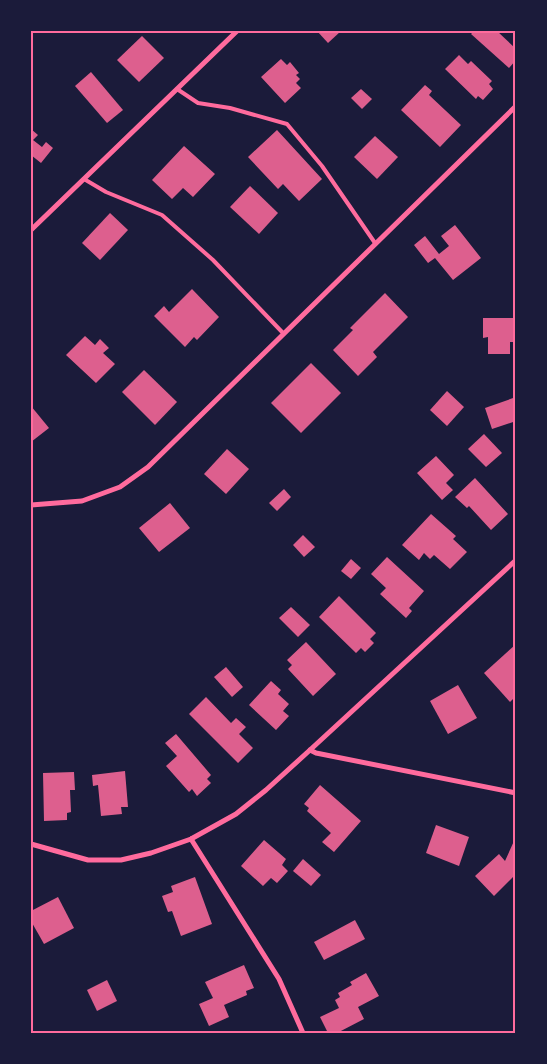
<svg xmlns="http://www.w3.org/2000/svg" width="547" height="1064" viewBox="0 0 547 1064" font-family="'PT Sans Narrow',sans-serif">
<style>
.building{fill:#dd5f8e}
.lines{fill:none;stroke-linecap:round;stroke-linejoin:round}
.service{stroke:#ff6b9d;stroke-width:4}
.minor{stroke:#ff6b9d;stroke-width:5}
.neatline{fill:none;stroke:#ff6b9d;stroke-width:2}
</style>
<rect width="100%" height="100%" fill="#1b1b3a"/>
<!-- building -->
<g class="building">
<polygon points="317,31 341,31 328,43"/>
<polygon points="474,31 497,31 516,49 516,60 509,68 471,34"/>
<polygon points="142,36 164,58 139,82 117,60"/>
<polygon points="459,55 468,64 471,61 492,81 489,84 493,89 483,100 478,96 476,99 445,69"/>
<polygon points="281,59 287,65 290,62 299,73 296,75 300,79 296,83 301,88 285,103 261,77"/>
<polygon points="91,72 123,110 107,123 75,86"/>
<polygon points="425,85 432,91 429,95 461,125 440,147 401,110"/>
<polygon points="361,89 372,99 362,109 351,98"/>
<polygon points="31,129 38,135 33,140 42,147 46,142 53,148 41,163 31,155"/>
<polygon points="277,130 322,179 299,201 283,184 278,189 248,157"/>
<polygon points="375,136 398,157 377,179 354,157"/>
<polygon points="184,146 215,174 193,197 183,188 172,199 152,180"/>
<polygon points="250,186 278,213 259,234 230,207"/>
<polygon points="110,213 128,230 100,260 82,243"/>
<polygon points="455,225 481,258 453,280 435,258 428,263 414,245 425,236 439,254 449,246 441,236"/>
<polygon points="192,289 219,317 197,340 194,337 185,347 154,316 164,306 169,312"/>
<polygon points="385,293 408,317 373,352 377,357 358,376 333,350 353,330 350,328"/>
<polygon points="483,318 516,318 516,342 510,342 510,354 488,354 488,337 483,338"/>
<polygon points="85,336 95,345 100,339 109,348 103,353 115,364 96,383 66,355"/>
<polygon points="311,363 341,393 301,433 271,403"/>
<polygon points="144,370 177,402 155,425 122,392"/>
<polygon points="447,391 464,407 447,426 430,410"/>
<polygon points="516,397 516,421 492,429 485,408"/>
<polygon points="31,406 49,428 31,442"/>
<polygon points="484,434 502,453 486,467 468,449"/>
<polygon points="227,449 249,469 226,494 204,474"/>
<polygon points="436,456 454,475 446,483 453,490 442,500 417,473"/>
<polygon points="475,478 508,514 491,530 469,506 467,508 455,497"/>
<polygon points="284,489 291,497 277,511 269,503"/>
<polygon points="170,503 190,528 159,552 139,528"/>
<polygon points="431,514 456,536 453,539 467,552 450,569 434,555 430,559 424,553 419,560 402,545"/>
<polygon points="303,535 315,547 304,557 293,545"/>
<polygon points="387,557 424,591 409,608 412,611 406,618 380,594 386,588 371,574"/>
<polygon points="351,559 361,568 351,579 341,571"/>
<polygon points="339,596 376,633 370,639 374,643 365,652 361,648 356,653 319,617"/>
<polygon points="291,607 310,625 298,637 279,618"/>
<polygon points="306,642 336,674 313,696 288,669 292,665 287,660"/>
<polygon points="515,645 516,696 510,702 484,673"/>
<polygon points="226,667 243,687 232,697 214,677"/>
<polygon points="271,681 281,690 278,694 289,704 283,711 289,716 276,730 249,705"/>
<polygon points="458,685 477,718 448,734 430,701"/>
<polygon points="206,697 231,723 236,718 246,727 239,734 253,748 238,763 189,714"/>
<polygon points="176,734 211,775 207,779 211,783 197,796 192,789 189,792 166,766 177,756 165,743"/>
<polygon points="125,771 128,807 121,807 122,814 101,816 98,785 93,786 92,775"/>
<polygon points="74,772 75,790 70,790 71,812 67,813 67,820 44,821 43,773"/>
<polygon points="320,785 361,821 334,852 322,842 331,833 307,811 309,808 304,804"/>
<polygon points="436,825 469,837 459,866 426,853"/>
<polygon points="264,840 286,859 282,865 288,871 277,883 271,878 263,886 241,866"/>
<polygon points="514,841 516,842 516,878 513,877 494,896 475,876 499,854 505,861"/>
<polygon points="303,859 321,875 311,886 293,871"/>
<polygon points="195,877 212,924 181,936 172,911 168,912 162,896 173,892 171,886"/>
<polygon points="58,897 74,928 44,944 31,921 31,911"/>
<polygon points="355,920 365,939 324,960 314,942"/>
<polygon points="244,965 254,988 246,991 247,995 224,1005 229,1017 209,1026 199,1004 213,998 205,982"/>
<polygon points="366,973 379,996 358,1007 364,1019 337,1033 328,1033 320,1017 339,1008 335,1000 340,997 338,993 352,985 350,982"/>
<polygon points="107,980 117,1001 97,1011 87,990"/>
</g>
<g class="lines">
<!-- service -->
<g class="service">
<polyline points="177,89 198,103 230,108 287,124 322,166 375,243"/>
<polyline points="84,179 106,192 162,215 213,260 283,333"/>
</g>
<!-- minor -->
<g class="minor">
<polyline points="31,230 237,31"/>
<polyline points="31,505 82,501 120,487 148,467 516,106"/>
<polyline points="310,750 316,753 516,793"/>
<polyline points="191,839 279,979 303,1033"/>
<polyline points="31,844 88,860 121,860 151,853 191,839 236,814 266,790 310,750 516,560"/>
</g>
</g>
<!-- border -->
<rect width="547" height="1064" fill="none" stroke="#1b1b3a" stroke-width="65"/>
<rect x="32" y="32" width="482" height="1000" class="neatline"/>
</svg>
